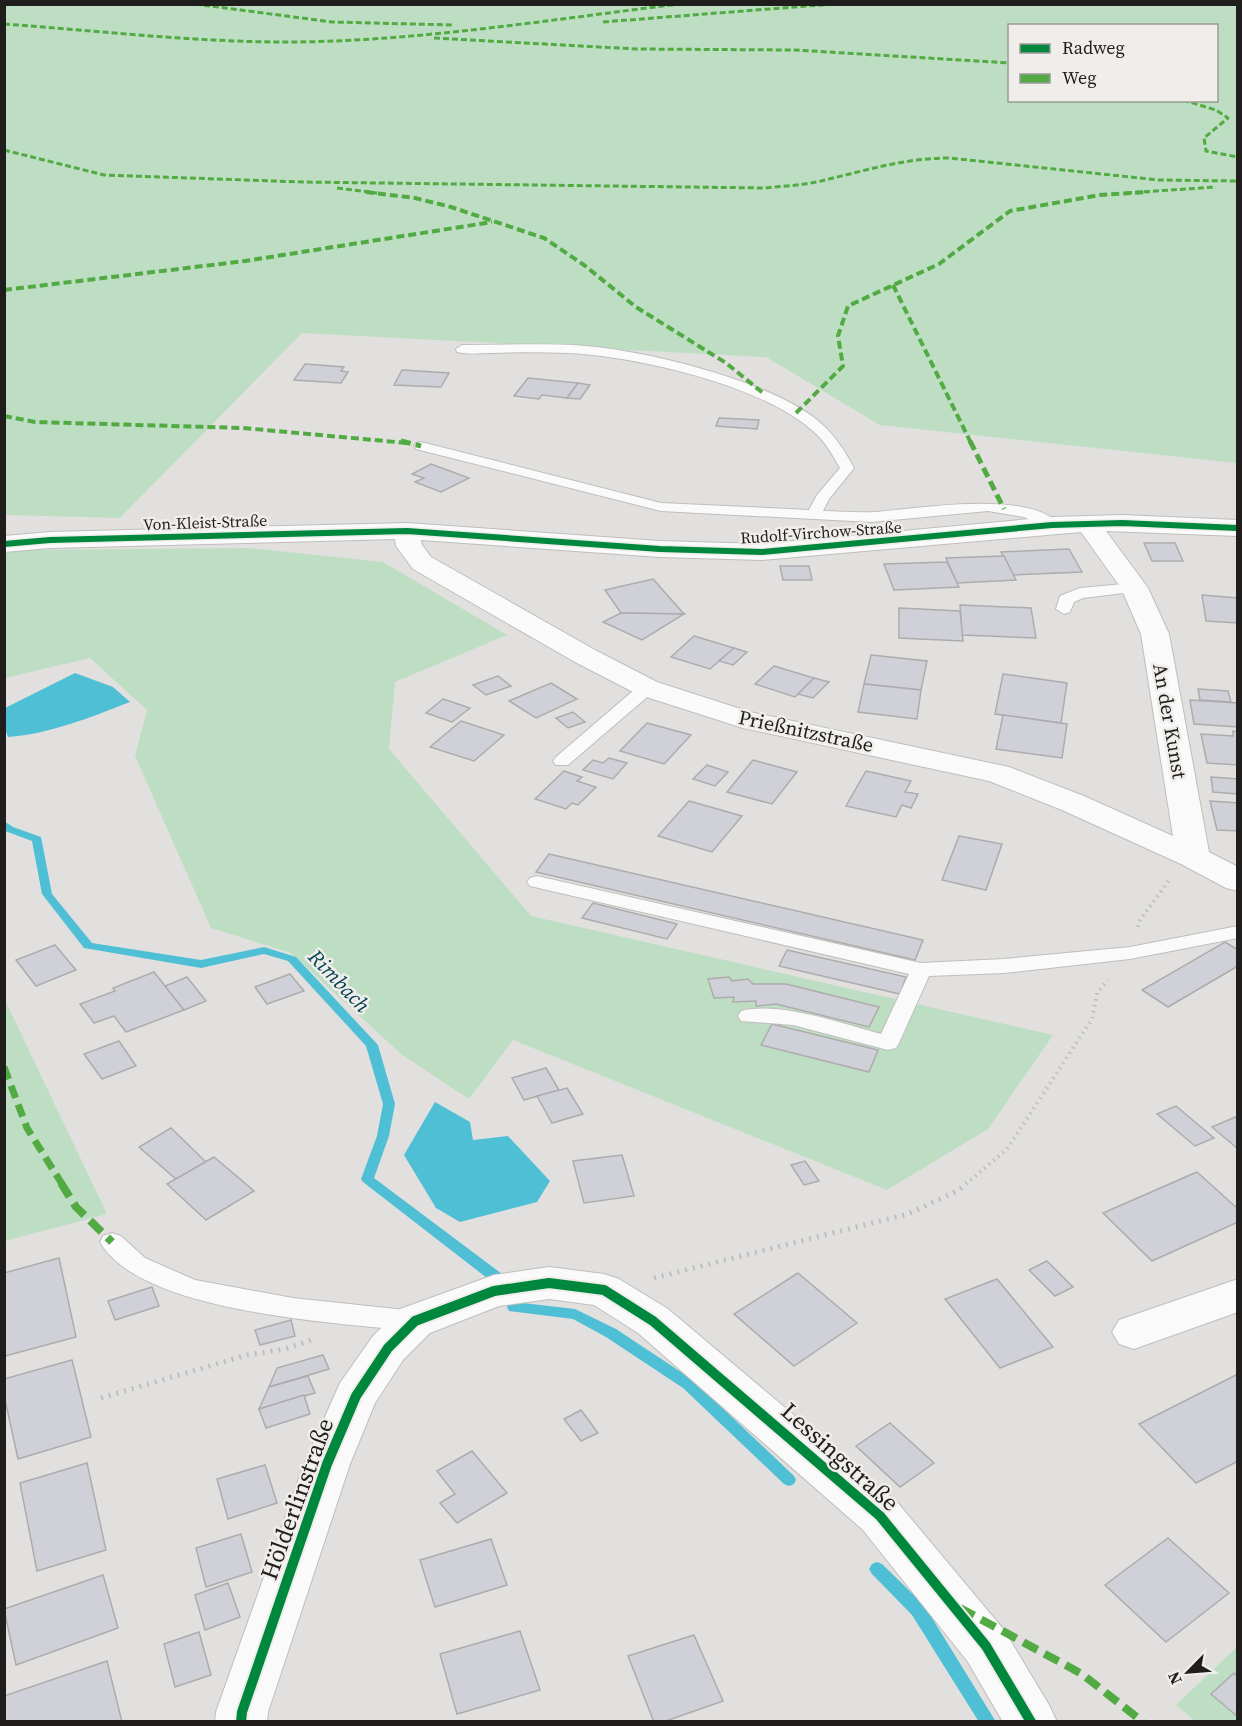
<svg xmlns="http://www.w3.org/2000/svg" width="1242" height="1726" viewBox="0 0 1242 1726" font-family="'Source Serif 4',serif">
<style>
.green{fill:#bddec3;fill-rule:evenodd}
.water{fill:#4fbfd6}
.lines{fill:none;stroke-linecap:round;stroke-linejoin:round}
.stream{fill:#4fbfd6;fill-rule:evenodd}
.building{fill:#d0d0d9;stroke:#adacac;stroke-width:1.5}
.service-casing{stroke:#bfbebc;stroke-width:2}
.minor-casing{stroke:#bfbebc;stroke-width:2}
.path-far1{stroke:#bebebe;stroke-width:4;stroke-dasharray:1.5 4.5;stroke-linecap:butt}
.path{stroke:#bebebe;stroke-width:5;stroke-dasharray:2 6;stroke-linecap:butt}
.service{fill:#fbfafa;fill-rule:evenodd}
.minor{fill:#fbfafa;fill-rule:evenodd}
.quiet-far4{stroke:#52aa43;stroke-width:3;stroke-dasharray:6 3;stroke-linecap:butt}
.quiet-far3{stroke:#52aa43;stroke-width:4;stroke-dasharray:8 4;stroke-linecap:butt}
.quiet-far2{stroke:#52aa43;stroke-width:5;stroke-dasharray:10 5;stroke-linecap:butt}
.quiet-far1{stroke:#52aa43;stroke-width:7;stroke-dasharray:13 7;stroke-linecap:butt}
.quiet{stroke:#52aa43;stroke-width:8;stroke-dasharray:16 8;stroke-linecap:butt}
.cycleway-far1-casing{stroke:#f0eeeb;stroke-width:9}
.cycleway-casing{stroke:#f0eeeb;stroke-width:14}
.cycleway-far1{stroke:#00873e;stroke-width:6}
.cycleway{stroke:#00873e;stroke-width:10}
.labels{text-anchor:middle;stroke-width:5;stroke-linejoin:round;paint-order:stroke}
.far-street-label{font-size:16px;fill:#1f1e1d;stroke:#f0eeeb}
.street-label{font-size:20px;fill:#1f1e1d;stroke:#f0eeeb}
.water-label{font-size:21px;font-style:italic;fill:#064453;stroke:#f0eeeb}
.near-street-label{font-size:24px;fill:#1f1e1d;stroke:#f0eeeb}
</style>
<rect width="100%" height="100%" fill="#e2e0de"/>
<!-- green -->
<g class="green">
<path d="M 4,5 L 1237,5 L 1237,463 L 880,425 L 766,357 L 302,333 L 120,518 L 5,515 ZM 1010,26 L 1216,26 L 1216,100 L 1010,100 Z"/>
<polygon points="249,548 383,562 507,635 395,682 389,749 531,916 1053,1035 988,1129 887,1190 513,1040 469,1099 401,1054 291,953 211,928 135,756 147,710 90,658 5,678 5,553 25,550"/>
<polygon points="4,998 107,1214 5,1241 4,1241"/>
<polygon points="1237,1647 1237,1721 1195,1721 1176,1705"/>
</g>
<!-- water -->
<g class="water">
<path d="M 75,673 L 113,687 L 130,702 C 91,717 50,734 8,737 L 5,729 L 5,708 Z"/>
<polygon points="435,1102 470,1122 473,1140 508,1136 550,1181 537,1202 460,1222 436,1208 404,1155"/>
</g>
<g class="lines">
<!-- stream -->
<g class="stream">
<polygon points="4,821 13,827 41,837 52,894 92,943 201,960 264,947 296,957 378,1045 395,1104 389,1136 374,1178 506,1277 508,1281 506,1285 501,1286 496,1285 363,1182 361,1179 377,1136 383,1104 366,1046 288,961 264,954 201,968 84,948 42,894 32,841 5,831"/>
<polygon points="514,1302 575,1309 616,1329 693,1380 794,1476 796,1480 794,1484 789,1486 784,1484 683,1388 606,1337 573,1319 509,1311 507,1307 509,1303"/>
<polygon points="877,1562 882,1564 924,1605 996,1722 979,1722 912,1615 872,1574 869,1569 872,1564"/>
</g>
</g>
<!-- building -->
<g class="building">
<polygon points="305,364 344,367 341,371 348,372 341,383 294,380"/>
<polygon points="402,370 449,373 441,387 394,385"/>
<polygon points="528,378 578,383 567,398 542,395 539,399 514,396"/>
<polygon points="578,383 590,385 580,399 567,398"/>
<polygon points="719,418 759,420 757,429 716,426"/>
<polygon points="431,464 469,478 441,492 415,482 424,478 412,474"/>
<polygon points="1144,543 1175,543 1183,561 1152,561"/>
<polygon points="1069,549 1082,572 1013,575 1001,552"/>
<polygon points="1004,556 1016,580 957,583 946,558"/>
<polygon points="947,562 959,587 894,590 884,564"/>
<polygon points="780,566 809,566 812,580 783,580"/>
<polygon points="653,579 684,614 621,613 605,590"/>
<polygon points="1202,595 1238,598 1238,623 1206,621"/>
<polygon points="960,605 1031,608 1036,638 962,635"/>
<polygon points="899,608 960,611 963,641 899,638"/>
<polygon points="621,613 684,614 642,640 603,622"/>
<polygon points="694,636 734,648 710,669 671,657"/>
<polygon points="734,648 747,652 733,665 719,661"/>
<polygon points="871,655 927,661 921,690 864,684"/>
<polygon points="774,666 814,678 795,697 755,684"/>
<polygon points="1003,674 1067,683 1061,723 995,714"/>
<polygon points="498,676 511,686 486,695 473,685"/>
<polygon points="814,678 829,682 813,698 798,694"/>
<polygon points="551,683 577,699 536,718 509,701"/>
<polygon points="864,684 921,690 917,719 858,712"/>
<polygon points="1198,689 1228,691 1231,702 1200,700"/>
<polygon points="443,699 470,708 452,722 426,713"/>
<polygon points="1190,700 1238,703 1238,727 1194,724"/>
<polygon points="573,712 585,722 568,728 556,718"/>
<polygon points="1003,715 1067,724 1062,758 996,749"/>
<polygon points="461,721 504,735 474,761 430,747"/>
<polygon points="647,723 691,735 664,764 620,751"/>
<polygon points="1233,731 1238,732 1238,765 1207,763 1201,734 1233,736"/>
<polygon points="609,758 627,763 613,779 583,770 593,760 603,763"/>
<polygon points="753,760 797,772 772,804 727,792"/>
<polygon points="707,765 728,772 715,786 693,779"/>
<polygon points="564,771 582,777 577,781 596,787 578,805 572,803 566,809 535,799"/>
<polygon points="866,771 911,781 905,792 918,794 911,808 902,805 896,817 846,806"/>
<polygon points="1211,777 1238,779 1238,794 1213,792"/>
<polygon points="689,801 742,816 712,852 658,836"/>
<polygon points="1210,801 1238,803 1238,831 1217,830"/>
<polygon points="959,836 1002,844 986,890 942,880"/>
<polygon points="549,854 923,940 915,960 536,872"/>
<polygon points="593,903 677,924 667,939 582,918"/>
<polygon points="1225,942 1238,950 1238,966 1168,1007 1142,990"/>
<polygon points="55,945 76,970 36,986 16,960"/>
<polygon points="787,950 906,977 900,994 779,966"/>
<polygon points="154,972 184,1010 126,1032 114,1016 94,1023 80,1004 115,991 113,988"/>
<polygon points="290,974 304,991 267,1004 255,987"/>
<polygon points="187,977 206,1001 184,1010 165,986"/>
<polygon points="729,977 732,981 748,979 753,984 786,984 879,1007 869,1027 776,1004 756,1006 756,1001 733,1002 734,997 714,998 708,979"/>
<polygon points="772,1024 878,1050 869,1072 761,1045"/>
<polygon points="119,1041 136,1066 102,1079 84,1054"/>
<polygon points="546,1068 559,1090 524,1100 512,1078"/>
<polygon points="567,1088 583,1114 552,1123 537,1096"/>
<polygon points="1176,1106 1214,1138 1195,1146 1157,1114"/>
<polygon points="1238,1116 1238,1149 1212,1127"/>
<polygon points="171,1128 206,1162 176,1179 139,1147"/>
<polygon points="622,1155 634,1196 584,1203 573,1161"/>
<polygon points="214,1157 254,1191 206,1220 167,1184"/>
<polygon points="805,1161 819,1181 804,1185 791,1165"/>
<polygon points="1197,1172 1238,1209 1238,1222 1152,1261 1103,1213"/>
<polygon points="59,1258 76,1337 5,1356 4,1273"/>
<polygon points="1047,1261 1073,1287 1055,1296 1029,1270"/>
<polygon points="798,1273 857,1323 794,1366 734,1314"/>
<polygon points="997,1279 1053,1347 1000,1368 945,1299"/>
<polygon points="152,1287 159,1306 115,1320 108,1301"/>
<polygon points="291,1320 295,1336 260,1345 255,1330"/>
<polygon points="323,1355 329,1369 269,1387 277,1368"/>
<polygon points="72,1360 91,1437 18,1459 4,1395 4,1379"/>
<polygon points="1238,1374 1238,1461 1196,1483 1139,1424"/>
<polygon points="308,1376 315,1393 259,1409 269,1387"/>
<polygon points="304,1395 310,1414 266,1428 259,1409"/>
<polygon points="581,1410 598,1433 581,1441 564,1419"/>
<polygon points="890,1423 934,1463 900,1487 856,1446"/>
<polygon points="472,1451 507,1493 457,1523 440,1503 455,1494 437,1471"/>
<polygon points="87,1463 106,1550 37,1571 20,1483"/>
<polygon points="265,1465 277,1503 228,1519 217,1479"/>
<polygon points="241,1534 252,1572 206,1587 196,1548"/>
<polygon points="1168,1538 1229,1593 1166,1642 1105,1585"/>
<polygon points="491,1539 507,1585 435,1607 420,1560"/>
<polygon points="103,1575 118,1628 16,1665 4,1609"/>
<polygon points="228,1583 240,1617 205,1630 195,1595"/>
<polygon points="520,1631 540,1690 457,1714 440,1654"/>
<polygon points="199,1632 211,1675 175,1687 164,1644"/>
<polygon points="694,1635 723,1701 663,1722 654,1722 628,1656"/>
<polygon points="107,1661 122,1722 4,1722 4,1696"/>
<polygon points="1234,1673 1238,1677 1238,1717 1211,1694"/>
</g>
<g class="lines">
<defs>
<g id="service">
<path d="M 462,345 C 503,345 544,343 586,346 C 648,351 781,383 825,427 C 837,439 846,453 854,468 L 829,499 L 823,511 C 840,511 858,513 875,512 C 917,509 1030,489 1060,525 L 1052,530 L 1024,517 L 988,511 L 871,522 L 661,511 L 416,449 L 414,446 L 416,443 L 421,442 L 661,503 L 809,510 L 817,495 L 840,468 C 832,454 825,441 813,431 C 762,385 636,356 567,353 C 543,352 518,352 494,353 C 482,353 469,355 457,352 L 456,349 Z"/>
<polygon points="1134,583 1140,585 1142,588 1140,591 1083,598 1074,602 1070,612 1064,614 1056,609 1060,596 1080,588"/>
<polygon points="647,683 653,684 656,688 653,692 568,765 556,765 553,761 556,757 641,684"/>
<path d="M 537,876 L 921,963 L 1004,959 L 1130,947 L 1238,926 L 1238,938 L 1130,959 L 1004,973 L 929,976 L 899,1043 L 896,1048 L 888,1050 L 793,1025 L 741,1021 L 738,1016 L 741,1011 C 780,1001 843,1024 881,1034 L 909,974 L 530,886 L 527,882 L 530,878 Z"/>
<path d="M 112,1233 L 121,1236 L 145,1258 L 195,1280 L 293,1298 L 415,1311 L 424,1314 L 428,1321 L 424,1328 L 415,1331 C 339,1323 140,1313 100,1242 L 103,1236 Z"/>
</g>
<g id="minor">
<path d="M 1122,515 L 1238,520 L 1238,536 L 1106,531 L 1148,588 L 1169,634 L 1209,852 L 1238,867 L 1238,891 L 1226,888 L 1181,864 L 1062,810 L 989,781 L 743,728 L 637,694 L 575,662 L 413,569 L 396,546 L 395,539 L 50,548 L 4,552 L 4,536 L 50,532 L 407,523 L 660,541 L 762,544 L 1052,517 ZM 1081,532 L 1121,588 L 1141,634 L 1173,836 L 1084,796 L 1009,767 L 750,712 L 657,682 L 595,650 L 431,557 L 422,545 L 421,540 L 660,557 L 762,560 Z"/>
<polygon points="549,1267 604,1274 619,1279 668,1309 897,1502 1004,1630 1049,1705 1057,1722 1003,1722 968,1662 863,1530 638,1333 594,1305 549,1299 499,1306 430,1333 403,1360 375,1403 350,1464 268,1712 267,1722 215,1722 216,1712 304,1464 340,1383 373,1336 400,1309 494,1275"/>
<polygon points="1238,1279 1238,1312 1134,1349 1119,1344 1112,1332 1119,1320"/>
</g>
</defs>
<!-- service casing -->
<use href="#service" class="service-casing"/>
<!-- minor casing -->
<use href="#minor" class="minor-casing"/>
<!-- path-far1 -->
<g class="path-far1">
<polyline points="1138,927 1140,920 1170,879"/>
<polyline points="966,1184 1007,1149 1092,1019 1097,993 1108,980"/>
</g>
<!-- path -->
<g class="path">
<polyline points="654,1278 908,1214 959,1190 967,1183"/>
<polyline points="101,1398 247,1355 285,1349 311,1340"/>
</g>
<!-- service -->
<use href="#service" class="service"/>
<!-- minor -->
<use href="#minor" class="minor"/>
<!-- quiet-far4 -->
<g class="quiet-far4">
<polyline points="195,4 332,22 453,25"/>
<polyline points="603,22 833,4"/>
<path d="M 4,24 C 102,31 201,43 299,42 C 427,40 554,19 680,4"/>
<polyline points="434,38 636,49 795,50 1010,63"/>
<polyline points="1183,100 1216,110 1228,118 1204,138 1206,151 1238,157"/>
<path d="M 4,150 L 104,175 L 302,182 L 765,188 C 785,186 806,185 825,180 C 867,170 906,158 949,158 L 1159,180 L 1238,181"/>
<polyline points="337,188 377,193"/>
<polyline points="1126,193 1216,187"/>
</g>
<!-- quiet-far3 -->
<g class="quiet-far3">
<polyline points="366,192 415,198 451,207 544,238 584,265 636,307 726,363 763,393"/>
<polyline points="893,285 971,443"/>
<polyline points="4,290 245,261 492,222"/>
<polyline points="796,413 843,366 838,336 848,306 939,264 1010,211 1100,195 1148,192"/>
<polyline points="4,416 35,422 243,428 407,443"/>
</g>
<!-- quiet-far2 -->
<g class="quiet-far2">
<polyline points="401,441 421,446"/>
<polyline points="970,441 1004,509"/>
</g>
<!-- quiet-far1 -->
<polyline class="quiet-far1" points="4,1067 27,1128 62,1184"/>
<!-- quiet -->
<g class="quiet">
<polyline points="61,1183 76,1207 112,1242"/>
<polyline points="960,1608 1082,1674 1143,1722"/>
</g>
<defs>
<polyline id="cycleway-far1" points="4,544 50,540 407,531 660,549 762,552 1052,525 1122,523 1238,528"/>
<polyline id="cycleway" points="241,1722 242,1712 327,1464 356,1396 388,1348 415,1321 494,1291 549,1283 604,1290 653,1321 880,1516 986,1646 1031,1722"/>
</defs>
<!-- cycleway-far1 casing -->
<use href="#cycleway-far1" class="cycleway-far1-casing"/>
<!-- cycleway casing -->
<use href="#cycleway" class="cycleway-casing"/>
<!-- cycleway-far1 -->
<use href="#cycleway-far1" class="cycleway-far1"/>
<!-- cycleway -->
<use href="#cycleway" class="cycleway"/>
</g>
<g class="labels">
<!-- far-street labels -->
<g class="far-street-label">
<text transform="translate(205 522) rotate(-2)" y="6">Von-Kleist-Straße</text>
<text transform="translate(821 532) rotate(-4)" y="6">Rudolf-Virchow-Straße</text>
</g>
<!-- street labels -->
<g class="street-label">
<text transform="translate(1170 721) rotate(80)" y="7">An der Kunst</text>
<text transform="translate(806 731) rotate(12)" y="7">Prießnitzstraße</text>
</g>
<!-- water labels -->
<g class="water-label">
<text transform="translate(339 981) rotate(46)" y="7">Rimbach</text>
</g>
<!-- near-street labels -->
<g class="near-street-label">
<text transform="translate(840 1457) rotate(42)" y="8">Lessingstraße</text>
<text transform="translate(297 1499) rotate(-70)" y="8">Hölderlinstraße</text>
</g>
</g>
<!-- border -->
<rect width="1242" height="1726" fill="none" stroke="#1f1e1d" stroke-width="12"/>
<!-- legend -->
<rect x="1008" y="24" width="210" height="78" fill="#f0eeeb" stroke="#9c9b99" stroke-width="1.5"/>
<rect x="1020" y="44" width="30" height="9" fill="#00873e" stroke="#9c9b99" stroke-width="1.5"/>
<text x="1062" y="54" font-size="18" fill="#1f1e1d">Radweg</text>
<rect x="1020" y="74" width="30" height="9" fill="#52aa43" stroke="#9c9b99" stroke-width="1.5"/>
<text x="1062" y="84" font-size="18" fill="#1f1e1d">Weg</text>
<!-- north arrow -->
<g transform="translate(1188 1672) rotate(245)" stroke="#f0eeeb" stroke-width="4.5" paint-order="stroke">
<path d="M0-4.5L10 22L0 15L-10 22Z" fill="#1f1e1d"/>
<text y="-9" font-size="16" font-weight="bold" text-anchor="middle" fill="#1f1e1d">N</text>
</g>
</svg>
